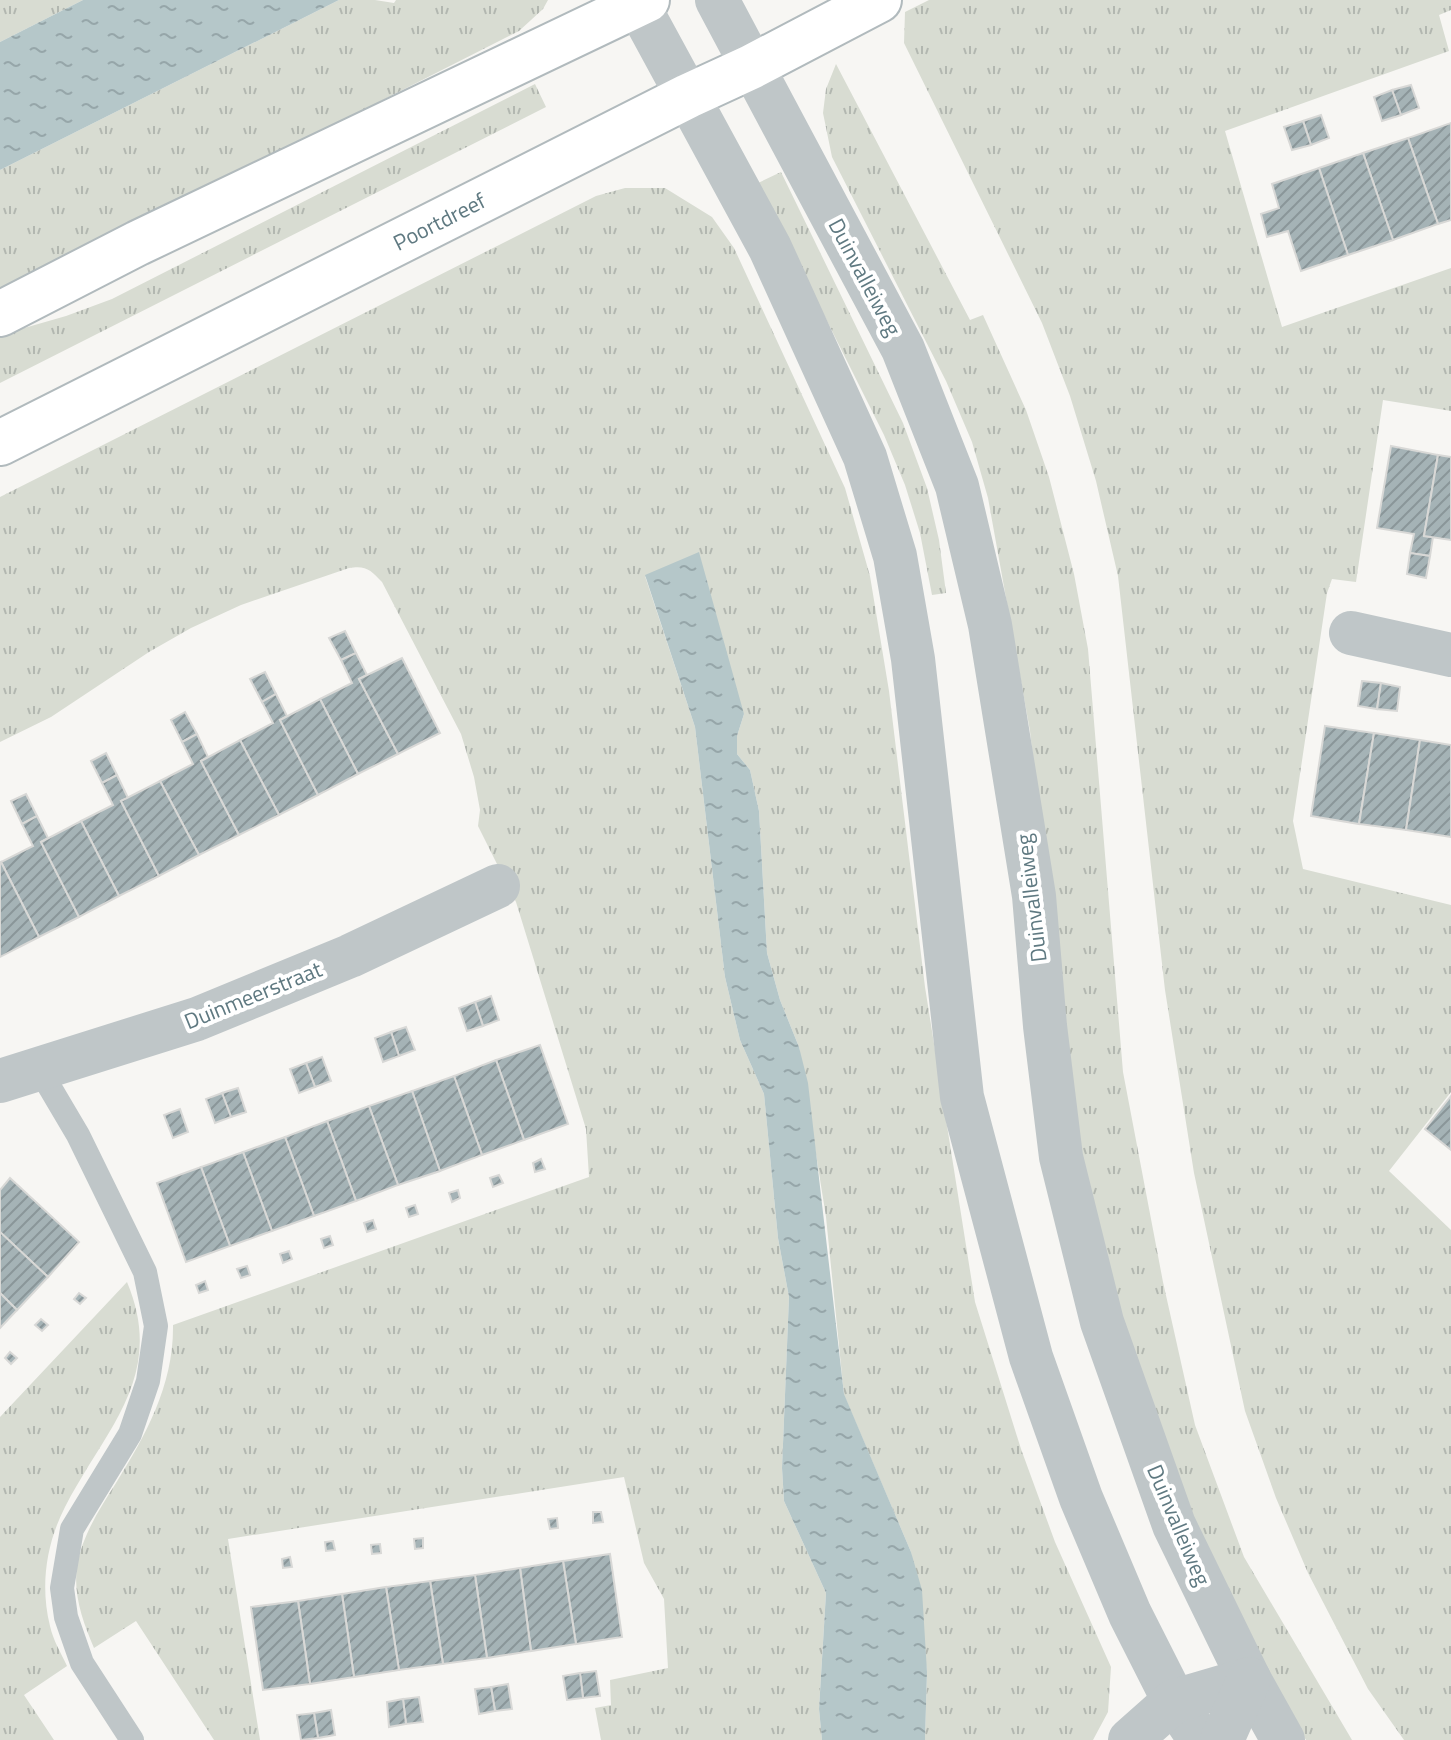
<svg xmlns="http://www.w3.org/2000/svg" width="1451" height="1740" viewBox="0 0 1451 1740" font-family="'Titillium Web',sans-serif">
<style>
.grass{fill:url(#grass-tufts)}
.water{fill:url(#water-ripples)}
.building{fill:url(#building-hatch);stroke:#d8d8d6;stroke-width:2}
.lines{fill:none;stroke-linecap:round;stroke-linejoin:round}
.secondary-casing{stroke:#b1babd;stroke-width:48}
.service{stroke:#bfc6c8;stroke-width:24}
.minor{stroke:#bfc6c8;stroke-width:44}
.tertiary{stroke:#bfc6c8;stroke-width:44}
.secondary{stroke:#fff;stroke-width:44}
.labels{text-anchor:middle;stroke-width:8;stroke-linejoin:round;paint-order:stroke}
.street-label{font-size:22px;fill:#5f7981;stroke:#fff}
</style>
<defs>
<pattern id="grass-tufts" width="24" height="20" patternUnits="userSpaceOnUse" patternTransform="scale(2)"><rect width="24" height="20" fill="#d8dcd2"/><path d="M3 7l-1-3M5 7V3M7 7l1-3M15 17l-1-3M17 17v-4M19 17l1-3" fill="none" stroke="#b2b7b0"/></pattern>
<pattern id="water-ripples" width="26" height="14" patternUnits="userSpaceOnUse" patternTransform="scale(2)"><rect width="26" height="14" fill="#b5c7c9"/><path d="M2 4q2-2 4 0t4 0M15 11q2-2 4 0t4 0" fill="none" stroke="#96a6a9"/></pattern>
<pattern id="building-hatch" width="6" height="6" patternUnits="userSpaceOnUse" patternTransform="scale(2)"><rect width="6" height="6" fill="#a5b3b6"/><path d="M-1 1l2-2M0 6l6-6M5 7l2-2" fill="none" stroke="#8a9699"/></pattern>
</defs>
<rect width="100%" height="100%" fill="#f7f6f3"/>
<!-- grass -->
<g class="grass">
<polygon points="0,0 83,0 0,42"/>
<polygon points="339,0 375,0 394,3 396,0 548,0 543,9 519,31 0,294 0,170"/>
<polygon points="929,0 1451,0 1451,10 1439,15 1449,51 1225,131 1282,327 1451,268 1451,411 1383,400 1356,582 1332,579 1327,593 1293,821 1303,869 1451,905 1451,1092 1389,1171 1451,1230 1451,1740 1404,1740 1368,1689 1308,1573 1276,1498 1245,1411 1194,1173 1165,990 1118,576 1096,481 1070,396 1042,323 904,43 905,12"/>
<polygon points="836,64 970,320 983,315 1026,410 1049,477 1074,574 1088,649 1123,1072 1163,1282 1195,1425 1244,1557 1352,1740 1306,1740 1257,1661 1176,1496 1117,1320 1076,1152 1030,731 988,498 972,442 946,381 832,157 823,113 826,89"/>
<polygon points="535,84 546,107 0,383 0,335 66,316 112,299"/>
<polygon points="781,172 903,423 927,488 939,540 946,593 932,595 920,533 905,485 884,435 758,183"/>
<path d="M 625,188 L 665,188 L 712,217 L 734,248 L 845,488 L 870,576 L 889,691 L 925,987 L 975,1302 L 1021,1449 L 1055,1542 L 1111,1667 L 1108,1712 L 1093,1740 L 925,1740 L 927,1672 L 911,1552 L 844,1395 L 826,1217 L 799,1047 L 780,1000 L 767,953 L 759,811 L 750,770 L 737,754 L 737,736 L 744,714 L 645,576 L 695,727 L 725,977 L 740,1040 L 764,1094 L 778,1238 L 789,1297 L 782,1468 L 784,1501 L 826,1593 L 819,1709 L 822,1740 L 601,1740 L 595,1708 L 611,1705 L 610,1680 L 668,1668 L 664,1599 L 644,1563 L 624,1477 L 228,1539 L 260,1740 L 214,1740 L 136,1621 L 94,1648 C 83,1622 73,1595 77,1566 C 82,1536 100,1508 116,1483 C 146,1435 174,1384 173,1325 L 589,1177 L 586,1129 L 516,902 L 478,826 L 480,810 L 474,777 L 461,734 L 382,582 C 371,570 366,565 349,568 L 241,605 L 191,628 L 149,652 L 51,717 L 0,742 L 0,497 L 596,196 Z"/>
<path d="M 127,1282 C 167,1377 104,1430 65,1507 C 46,1544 40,1586 50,1626 C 53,1640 61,1653 67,1666 L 24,1695 L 54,1740 L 0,1740 L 0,1417 Z"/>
</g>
<!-- water -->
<g class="water">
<polygon points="83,0 339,0 0,170 0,42"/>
<polygon points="699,552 744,714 737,736 737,754 750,770 759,811 767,953 780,1000 799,1047 808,1083 844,1394 911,1552 922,1590 927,1672 925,1740 822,1740 819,1709 826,1593 784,1501 782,1468 789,1297 778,1238 764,1094 740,1040 725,977 695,727 645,575"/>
</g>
<!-- building -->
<g class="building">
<polygon points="1411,85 1419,108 1401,115 1392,90"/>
<polygon points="1392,90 1401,115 1382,121 1374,97"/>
<polygon points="1321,115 1329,138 1311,145 1303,121"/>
<polygon points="1303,121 1311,145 1292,150 1284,127"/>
<polygon points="1451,123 1451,220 1438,224 1408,138"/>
<polygon points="1408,138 1438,224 1393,240 1363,153"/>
<polygon points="1363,153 1393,240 1348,255 1319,168"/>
<polygon points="1319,168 1348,255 1301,271 1288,231 1267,237 1261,214 1279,208 1272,184"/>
<polygon points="1391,446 1438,455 1424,536 1433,537 1430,556 1410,553 1414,534 1377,528"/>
<polygon points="1438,455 1451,457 1451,540 1424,536"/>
<polygon points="1410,553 1430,556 1426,578 1407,574"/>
<polygon points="345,631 356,653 341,660 329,638"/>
<polygon points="356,653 367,675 359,679 398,754 358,774 320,699 352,683 341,660"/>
<polygon points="402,658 440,733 398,754 359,679"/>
<polygon points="265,672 276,694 262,702 250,679"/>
<polygon points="1362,681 1381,683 1377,709 1358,706"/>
<polygon points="1381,683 1400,687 1397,711 1377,709"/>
<polygon points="276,694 287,716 280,720 318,795 279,815 240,740 273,723 262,702"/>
<polygon points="320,699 358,774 318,795 280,720"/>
<polygon points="185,712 197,734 182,742 171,720"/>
<polygon points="1325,726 1374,733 1359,824 1311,816"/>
<polygon points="1374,733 1420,740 1406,830 1359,824"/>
<polygon points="197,734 208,757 201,761 239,835 199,855 160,781 193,764 182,742"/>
<polygon points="240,740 279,815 239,835 201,761"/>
<polygon points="1420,740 1451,745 1451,837 1406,830"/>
<polygon points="106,753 117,775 102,783 91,761"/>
<polygon points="117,775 128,798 121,801 159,876 119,896 81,821 113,805 102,783"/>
<polygon points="160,781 199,855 159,876 121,801"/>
<polygon points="26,794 37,816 22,824 11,801"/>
<polygon points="37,816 48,838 41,842 79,917 39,937 1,862 33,846 22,824"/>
<polygon points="81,821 119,896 79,917 41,842"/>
<polygon points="1,862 39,937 0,957 0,863"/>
<polygon points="491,996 499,1020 483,1026 475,1002"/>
<polygon points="475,1002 483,1026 467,1031 459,1008"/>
<polygon points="406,1027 415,1050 399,1056 391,1032"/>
<polygon points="391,1032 399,1056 383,1062 375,1038"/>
<polygon points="540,1045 568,1124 524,1140 496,1060"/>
<polygon points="322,1057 331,1081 315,1087 306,1063"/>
<polygon points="496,1060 524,1140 482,1155 454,1076"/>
<polygon points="306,1063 315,1087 299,1093 290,1069"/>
<polygon points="454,1076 482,1155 440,1171 412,1091"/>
<polygon points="238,1088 246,1112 231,1117 222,1093"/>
<polygon points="412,1091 440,1171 398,1185 369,1106"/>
<polygon points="222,1093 231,1117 215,1123 206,1099"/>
<polygon points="1451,1096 1451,1150 1425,1129"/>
<polygon points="369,1106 398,1185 356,1201 327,1121"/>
<polygon points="180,1109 188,1132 173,1138 164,1115"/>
<polygon points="327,1121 356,1201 314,1216 285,1137"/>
<polygon points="285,1137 314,1216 272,1231 243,1152"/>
<polygon points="243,1152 272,1231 230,1246 201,1167"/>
<polygon points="541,1159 545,1169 535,1172 533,1163"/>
<polygon points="201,1167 230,1246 186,1262 157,1183"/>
<polygon points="499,1175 503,1183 493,1187 490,1178"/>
<polygon points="10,1178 79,1242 48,1277 0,1232 0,1190"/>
<polygon points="458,1190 460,1198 452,1202 449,1193"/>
<polygon points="415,1205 418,1214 409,1217 406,1208"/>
<polygon points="373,1220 376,1229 367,1232 364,1223"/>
<polygon points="0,1232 48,1277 17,1310 0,1293"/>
<polygon points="330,1236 333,1245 324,1248 321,1239"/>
<polygon points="289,1251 292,1259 283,1263 280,1254"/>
<polygon points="247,1266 250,1275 241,1278 237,1269"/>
<polygon points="205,1281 208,1290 199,1293 196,1285"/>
<polygon points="0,1293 17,1310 0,1328"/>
<polygon points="79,1293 86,1298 80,1304 74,1299"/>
<polygon points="41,1319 48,1325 42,1331 35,1325"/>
<polygon points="10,1352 17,1358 11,1364 5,1358"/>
<polygon points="593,1512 601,1512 603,1522 593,1523"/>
<polygon points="557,1518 558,1528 550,1529 548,1519"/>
<polygon points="423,1538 423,1548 415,1549 414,1539"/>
<polygon points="333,1541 335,1550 326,1551 325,1542"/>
<polygon points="380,1544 381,1553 372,1554 371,1545"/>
<polygon points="610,1554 622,1637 576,1644 563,1561"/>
<polygon points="290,1557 292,1567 283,1568 282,1559"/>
<polygon points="563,1561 576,1644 531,1651 520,1568"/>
<polygon points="520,1568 531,1651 487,1658 475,1575"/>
<polygon points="475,1575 487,1658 443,1664 430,1581"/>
<polygon points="430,1581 443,1664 399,1670 386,1587"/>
<polygon points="386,1587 399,1670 354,1677 342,1594"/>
<polygon points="342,1594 354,1677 310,1684 298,1601"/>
<polygon points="298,1601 310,1684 263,1690 251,1607"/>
<polygon points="596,1671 600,1696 583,1698 580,1673"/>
<polygon points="580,1673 583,1698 567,1700 563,1676"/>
<polygon points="508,1684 512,1709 495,1711 491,1687"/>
<polygon points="491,1687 495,1711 479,1714 475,1689"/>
<polygon points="419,1697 423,1722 406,1724 403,1699"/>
<polygon points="403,1699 406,1724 389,1727 387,1702"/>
<polygon points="331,1710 335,1735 318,1738 314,1713"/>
<polygon points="314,1713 318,1738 301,1740 297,1715"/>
</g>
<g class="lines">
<defs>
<g id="secondary">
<polyline points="0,314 138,243 647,0"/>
<path id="s1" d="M 0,443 L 688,96 L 751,67 L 879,0"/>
</g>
</defs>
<!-- secondary casing -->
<use href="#secondary" class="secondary-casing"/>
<!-- service -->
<polyline class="service" points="39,1069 78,1135 145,1272 156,1326 148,1381 130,1434 72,1529 62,1588 66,1617 82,1663 132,1740"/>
<!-- minor -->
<g class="minor">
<polyline points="1351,633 1451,655"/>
<polyline points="0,1081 197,1019 350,956 498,886"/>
</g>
<!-- tertiary -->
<g class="tertiary">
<polyline points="717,0 903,349 957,486 990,625 1034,896 1045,1026 1061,1157 1102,1322 1174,1525 1249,1679 1283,1740"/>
<polyline points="638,5 770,248 865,457 895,556 913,659 962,1097 1031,1357 1081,1498 1130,1614 1174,1701 1200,1740"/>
<polyline points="1130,1740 1174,1701 1249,1679"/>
<polyline points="1222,1740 1249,1679"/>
</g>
<!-- secondary -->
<use href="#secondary" class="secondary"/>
</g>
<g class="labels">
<!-- street labels -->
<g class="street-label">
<text dy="8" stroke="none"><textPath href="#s1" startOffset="492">Poortdreef</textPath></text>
<text transform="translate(865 277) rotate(62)" y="8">Duinvalleiweg</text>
<text transform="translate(1031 898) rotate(-97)" y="8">Duinvalleiweg</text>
<text transform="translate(253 995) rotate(-22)" y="8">Duinmeerstraat</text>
<text transform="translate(1179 1525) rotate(67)" y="8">Duinvalleiweg</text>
</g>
</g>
</svg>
